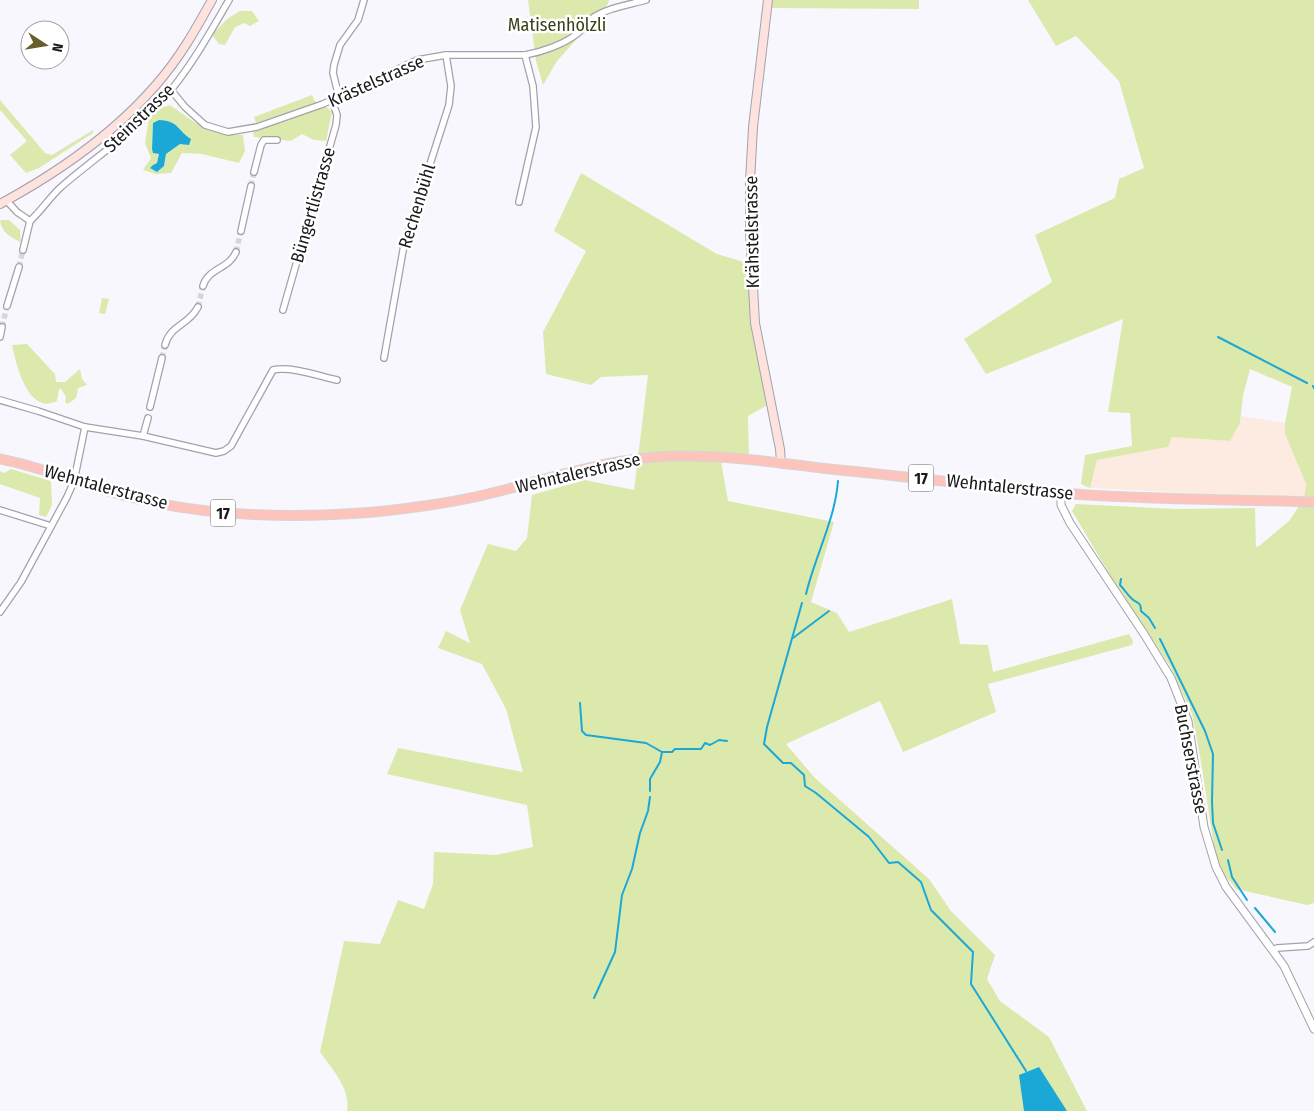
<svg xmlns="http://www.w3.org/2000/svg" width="1314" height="1111" viewBox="0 0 1314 1111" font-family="'Fira Sans Condensed',sans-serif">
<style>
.industrial{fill:#fdeae1}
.green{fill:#dce9ac;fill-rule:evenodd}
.water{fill:#1ba8d7}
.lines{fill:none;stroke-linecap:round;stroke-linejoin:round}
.stream{stroke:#1ba8d7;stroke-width:2}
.minor-tunnel{stroke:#d8d6dc;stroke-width:5.5;stroke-dasharray:5.5 3;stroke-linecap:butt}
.minor-casing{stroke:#a4a1ac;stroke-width:8}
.tertiary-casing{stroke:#a4a1ac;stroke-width:9}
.secondary-casing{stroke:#a4a1ac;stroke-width:10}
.primary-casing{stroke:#d6d6d6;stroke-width:11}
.minor{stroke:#fff;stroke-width:5.5}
.tertiary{stroke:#fff;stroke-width:7}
.secondary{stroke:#fee2dd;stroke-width:8}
.primary{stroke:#fcc4bc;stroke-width:9}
.labels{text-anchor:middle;stroke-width:5;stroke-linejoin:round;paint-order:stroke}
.shield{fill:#fff;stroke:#5f5e61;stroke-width:1}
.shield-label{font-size:16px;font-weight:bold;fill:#1a191d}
.park-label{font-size:18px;fill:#3b4218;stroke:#fff}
.street-label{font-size:18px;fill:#1a191d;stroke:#fff}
</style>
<rect width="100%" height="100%" fill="#f9f7fe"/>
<!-- industrial -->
<polygon class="industrial" points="1241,416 1285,423 1285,434 1306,484 1304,499 1090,488 1097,460 1168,447 1172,437 1230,441 1240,423"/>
<!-- green -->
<g class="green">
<polygon points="528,0 609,0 608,4 557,61 543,85 536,61"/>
<polygon points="770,0 919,0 919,9 769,8"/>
<polygon points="1028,0 1314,0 1314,903 1307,905 1236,889 1217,866 1201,762 1192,714 1170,666 1113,580 1072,511 1076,504 1176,509 1255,508 1256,547 1259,546 1289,521 1304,499 1306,484 1285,434 1285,423 1292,387 1250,369 1243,396 1240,423 1230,441 1172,437 1168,447 1097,460 1090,488 1081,484 1085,455 1132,446 1130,413 1108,412 1123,319 986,374 964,339 1052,282 1035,235 1115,198 1119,179 1144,168 1119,81 1076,36 1056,46"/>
<polygon points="240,11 252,11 259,21 250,26 244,23 235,27 225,45 219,44 212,35 227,19"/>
<polygon points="312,95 316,103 256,123 254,117"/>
<polygon points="0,100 45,153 52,155 93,130 93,133 39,168 26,173 10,155 27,141 0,110"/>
<path d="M 170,105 C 196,123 210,136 243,135 L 245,151 L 239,163 L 202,154 L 182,153 L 171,173 L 156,174 L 143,170 L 151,158 L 145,143 L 149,118 L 158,109 ZM 153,124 L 179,127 L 182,134 L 191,139 L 180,144 L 166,154 L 164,166 L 157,172 L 153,165 L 157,163 L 159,154 L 152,149 Z"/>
<polygon points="325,106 332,112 326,141 314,140 302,134 291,141 254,137 253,132"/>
<path d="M 581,173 L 717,254 L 744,262 L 766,406 L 748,416 L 749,456 L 720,456 L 728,501 L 834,522 L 811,602 L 837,613 L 849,632 L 952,599 L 960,644 L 988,645 L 993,672 L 1129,634 L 1133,641 L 1132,645 L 988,684 L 996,712 L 903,752 L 880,701 L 786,744 L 815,778 L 929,879 L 951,911 L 995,955 L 987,979 L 1000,1001 L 1049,1037 L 1087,1111 L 347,1111 C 351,1089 332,1069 320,1052 L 344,941 L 380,944 L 398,900 L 424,909 L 433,884 L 434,852 L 496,855 L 533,847 L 527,805 L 387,774 L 398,748 L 523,772 L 506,709 L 482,664 L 438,648 L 446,631 L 470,643 L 460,610 L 488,544 L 516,551 L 527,538 L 532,495 L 585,480 L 634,490 L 648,375 L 601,377 L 591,385 L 546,374 L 543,332 L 586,251 L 554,231 Z"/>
<path d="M 0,220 L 9,220 L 20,230 L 21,242 C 11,238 1,232 0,220 Z"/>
<polygon points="102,298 109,299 105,314 99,313"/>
<path d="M 27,344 L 55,374 L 56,382 L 65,382 L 80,369 L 82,379 L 87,385 L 78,388 L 76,398 L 68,404 L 65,402 L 66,397 L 61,389 L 59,389 L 57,401 C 28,416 16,364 12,345 Z"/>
<polygon points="11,469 51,481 52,505 46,517 39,515 40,498 0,484 0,471 4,473"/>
</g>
<!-- water -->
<g class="water">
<path d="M 159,120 C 179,121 177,130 191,139 L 189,145 L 180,144 L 166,154 L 164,166 L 157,172 L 150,168 L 153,165 L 157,163 L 159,154 L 153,153 L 152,149 L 153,123 Z"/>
<polygon points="1039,1067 1067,1111 1024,1111 1019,1075"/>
</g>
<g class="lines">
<!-- stream -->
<g class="stream">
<polyline points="1218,337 1307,383"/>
<polyline points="1313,386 1314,388"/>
<path d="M 1121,579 L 1120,585 C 1124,589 1127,594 1131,598 C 1137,604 1141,601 1141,611 L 1149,618 L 1155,628"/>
<path d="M 806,594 C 815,556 835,520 838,481"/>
<polyline points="802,603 767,727 764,744 783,763 791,763 804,775 805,786 816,793 869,837 889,863 898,862 921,882 931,910 973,952 971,984 1026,1071"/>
<polyline points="793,638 829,611"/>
<polyline points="1160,639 1205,731 1213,754 1212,802 1213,823 1222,850"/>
<polyline points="580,703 582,731 586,735 646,743 662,752 672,752 675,749 701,749 705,743 710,745 719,740 727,741"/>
<polyline points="650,791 650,779 660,762 662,752"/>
<polyline points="1228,860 1232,877 1247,900"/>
<polyline points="1255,908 1275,932"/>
<polyline points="594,998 615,952 622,895 632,869 640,833 648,811 650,797"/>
</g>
<!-- minor-tunnel -->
<g class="minor-tunnel">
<polyline points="251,186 254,172"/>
<polyline points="236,252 241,231"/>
<polyline points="19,267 23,250"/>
<polyline points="198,307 203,286"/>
<polyline points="2,327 7,306"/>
<polyline points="162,358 165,345"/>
</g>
<defs>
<g id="minor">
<path d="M 171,90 L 185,107 L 205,125 L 228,132 L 257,127 L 323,104 L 417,60 L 446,55 L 525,55 C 542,52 565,44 578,33 C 583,29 586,22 591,19 C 606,8 628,5 646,0"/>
<polyline points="339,97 333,73 334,65 340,45 358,20 364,0"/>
<polyline points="254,172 261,145 264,140 277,140"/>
<polyline points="6,200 17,212 30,221"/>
<polyline points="519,202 536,127 533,86 525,55"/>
<path d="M 30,221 C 42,210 50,197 61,187 C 98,155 140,128 171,90 C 193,63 211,31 229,0"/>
<polyline points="241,231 251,186"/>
<polyline points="23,250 30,221"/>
<path d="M 203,286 C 208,268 229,269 236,252"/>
<polyline points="7,306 19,267"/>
<polyline points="283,310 336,125 337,115 332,100"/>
<polyline points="0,337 2,327"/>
<path d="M 165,345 C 170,325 189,325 198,307"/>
<polyline points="384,358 404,245 449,105 451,86 446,55"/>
<path d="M 0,400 L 38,411 L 85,427 L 143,436 L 216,453 L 224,451 L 231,446 L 273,370 C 291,366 319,376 337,380"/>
<polyline points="150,407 162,358"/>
<polyline points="143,436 148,418"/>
<polyline points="0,510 51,526"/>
<polyline points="0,612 21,582 67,497 74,481 85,427"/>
<polyline points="1273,950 1277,948 1308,946 1314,942"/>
</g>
<polyline id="tertiary" points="1061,493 1061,505 1070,523 1144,634 1171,678 1188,721 1204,827 1216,867 1226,887 1284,966 1314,1029"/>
<g id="secondary">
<polyline points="768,0 753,127 750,181 750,232 755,323 780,449 781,463"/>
<path d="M 0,204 C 72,165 143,114 187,43 C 196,29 204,14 212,0"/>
</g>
<path id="primary" d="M 0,459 C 42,467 81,484 122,495 C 204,517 289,519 374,512 C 413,508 453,503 492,493 C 553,478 612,457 675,456 C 723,455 773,462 821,468 C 901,476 981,486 1060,493 C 1145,500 1230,499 1314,502"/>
</defs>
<!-- minor casing -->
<use href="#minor" class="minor-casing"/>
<!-- tertiary casing -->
<use href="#tertiary" class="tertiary-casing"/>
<!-- secondary casing -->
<use href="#secondary" class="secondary-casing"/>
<!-- primary casing -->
<use href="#primary" class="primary-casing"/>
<!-- minor -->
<use href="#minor" class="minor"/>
<!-- tertiary -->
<use href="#tertiary" class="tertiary"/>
<!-- secondary -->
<use href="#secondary" class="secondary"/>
<!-- primary -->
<use href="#primary" class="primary"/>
</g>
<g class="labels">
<!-- shield labels -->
<g class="shield">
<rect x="908.5" y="464.5" width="25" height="27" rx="4"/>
<rect x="210.5" y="499.5" width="25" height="27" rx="4"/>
</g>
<g class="shield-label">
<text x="921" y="484">17</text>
<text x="223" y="519">17</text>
</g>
<!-- park labels -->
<g class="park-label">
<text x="557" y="31">Matisenhölzli</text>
</g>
<!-- street labels -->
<g class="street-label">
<text transform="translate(376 81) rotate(-24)" y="6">Krästelstrasse</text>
<text transform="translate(139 118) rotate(-44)" y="6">Steinstrasse</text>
<text transform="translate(313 205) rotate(-74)" y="6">Büngertlistrasse</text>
<text transform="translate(417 206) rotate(-73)" y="6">Rechenbühl</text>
<text transform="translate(752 232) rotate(-91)" y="6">Krähstelstrasse</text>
<text transform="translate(578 473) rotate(-13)" y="6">Wehntalerstrasse</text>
<text transform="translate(106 487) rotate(15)" y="6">Wehntalerstrasse</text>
<text transform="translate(1010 487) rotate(6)" y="6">Wehntalerstrasse</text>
<text transform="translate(1191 759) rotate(79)" y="6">Buchserstrasse</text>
</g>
</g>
<!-- north arrow -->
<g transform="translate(45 45) rotate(102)"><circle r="24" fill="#ffffff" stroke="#a3a3a5"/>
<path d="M0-4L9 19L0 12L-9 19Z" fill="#695e2b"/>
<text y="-8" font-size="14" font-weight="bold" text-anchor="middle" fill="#1a191d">N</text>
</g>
</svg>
